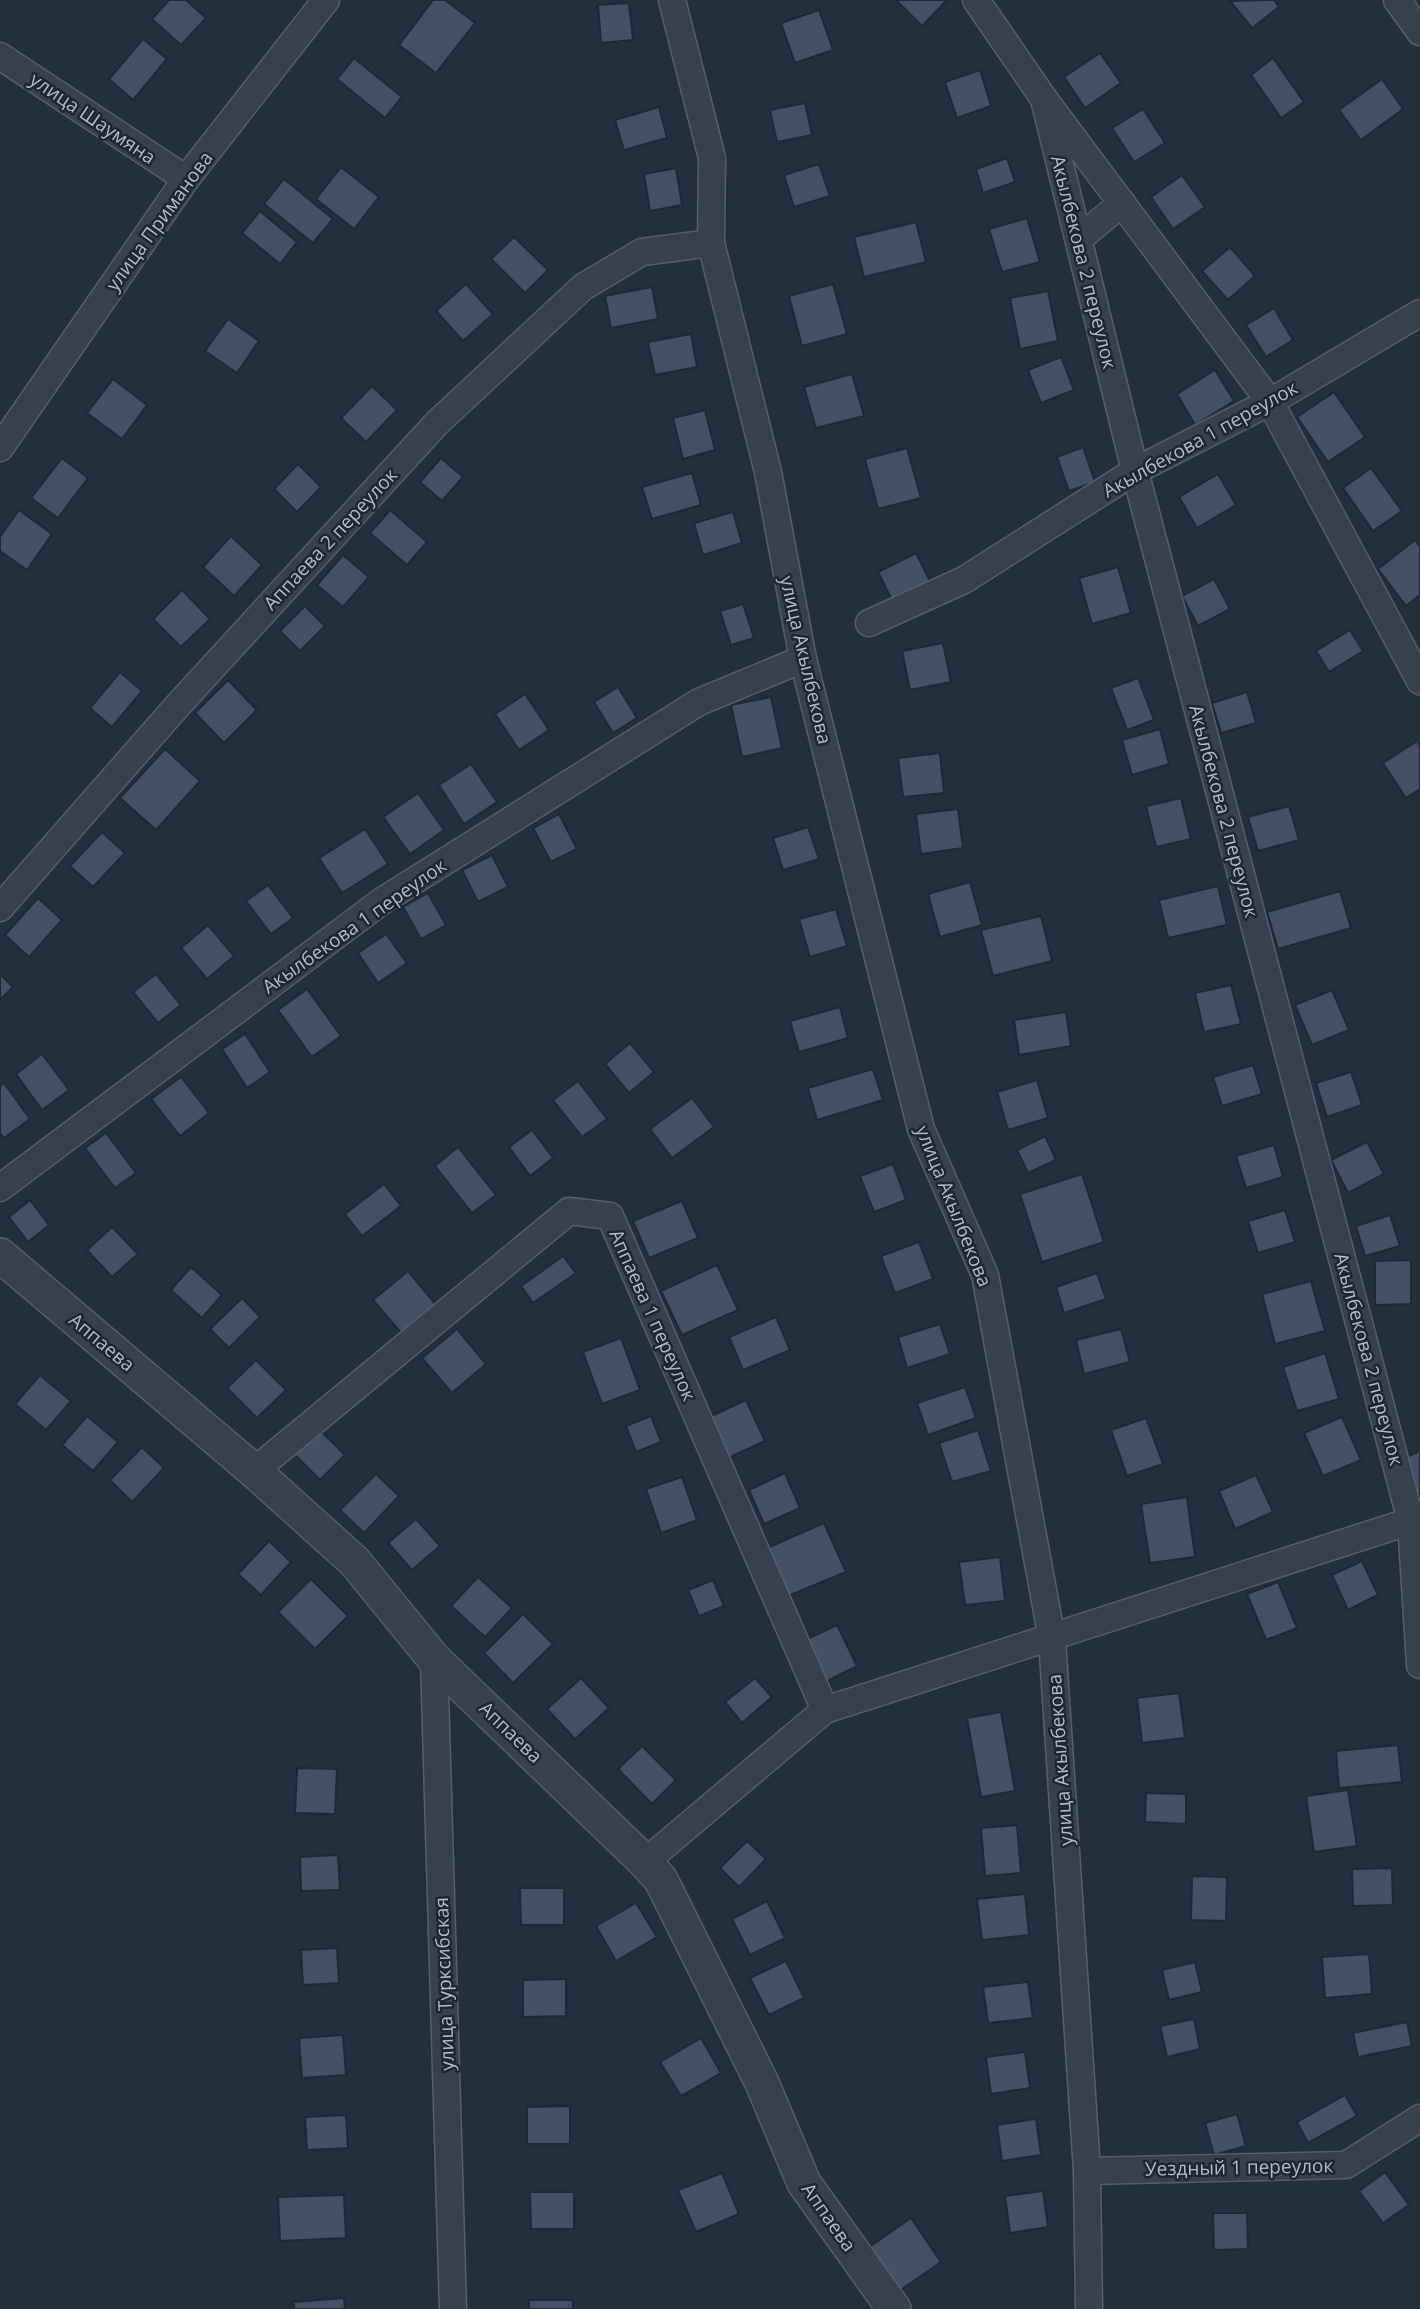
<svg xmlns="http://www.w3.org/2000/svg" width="1420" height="2309" viewBox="0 0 1420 2309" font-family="'Open Sans',sans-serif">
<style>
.building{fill:#455162;stroke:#1f2835;stroke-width:2}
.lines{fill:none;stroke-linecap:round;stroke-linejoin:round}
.minor-casing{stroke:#565f6c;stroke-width:29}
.tertiary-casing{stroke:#565f6c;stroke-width:36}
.minor{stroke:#38414e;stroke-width:26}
.tertiary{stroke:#38414e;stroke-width:33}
.labels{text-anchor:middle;stroke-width:5;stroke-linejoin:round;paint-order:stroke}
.street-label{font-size:19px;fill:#b4bcc9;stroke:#1d2633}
</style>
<rect width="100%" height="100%" fill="#242f3e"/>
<!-- building -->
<g class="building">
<polygon points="169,0 186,0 206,18 181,45 152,19"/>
<polygon points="433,0 445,0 475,23 436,73 399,45"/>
<polygon points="896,0 947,0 922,26"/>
<polygon points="1274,0 1279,7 1252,28 1230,1"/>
<polygon points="629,3 633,40 601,43 598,5"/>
<polygon points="819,10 833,50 795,63 781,23"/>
<polygon points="143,39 167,59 133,100 109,79"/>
<polygon points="1100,53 1121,83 1085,108 1064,77"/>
<polygon points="354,58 402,97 385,118 337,79"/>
<polygon points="1273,58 1304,102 1281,118 1251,75"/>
<polygon points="980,70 991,106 957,118 945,82"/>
<polygon points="1382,79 1403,109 1361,140 1339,110"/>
<polygon points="805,103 812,135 777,142 770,110"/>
<polygon points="659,107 667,138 624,150 615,120"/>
<polygon points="1143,109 1165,143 1134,162 1112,128"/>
<polygon points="1007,158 1015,182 983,193 976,169"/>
<polygon points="819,164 830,196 794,207 784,175"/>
<polygon points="341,167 379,197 354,229 316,199"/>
<polygon points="676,168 682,205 650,211 644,174"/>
<polygon points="1182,175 1205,207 1173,229 1151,197"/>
<polygon points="284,179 333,219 313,243 264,204"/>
<polygon points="260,211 297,242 280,264 242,233"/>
<polygon points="1027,218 1040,262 1002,272 989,229"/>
<polygon points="916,222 926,262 864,277 854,237"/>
<polygon points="514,237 548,270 525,293 491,259"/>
<polygon points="1230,247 1255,276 1228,300 1202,271"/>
<polygon points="466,284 493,314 463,341 436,311"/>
<polygon points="833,284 847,334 802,346 789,296"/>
<polygon points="652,287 658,319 611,328 605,296"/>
<polygon points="1048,291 1058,341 1020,349 1010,298"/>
<polygon points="1274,308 1293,340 1266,357 1246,325"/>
<polygon points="228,319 259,341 237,373 205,351"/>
<polygon points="691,334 697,367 655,375 648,342"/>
<polygon points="1061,357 1074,390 1041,403 1028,370"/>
<polygon points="1215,370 1234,401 1195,425 1177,394"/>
<polygon points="852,374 864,416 816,428 804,387"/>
<polygon points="113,379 147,405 122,439 87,413"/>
<polygon points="372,386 397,410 366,442 341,418"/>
<polygon points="1334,392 1365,437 1328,462 1297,417"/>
<polygon points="705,410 715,450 683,459 673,418"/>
<polygon points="1083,447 1095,482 1069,491 1057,457"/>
<polygon points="907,448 921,498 878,509 865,459"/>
<polygon points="62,458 88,478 58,518 31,498"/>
<polygon points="441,458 463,477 442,501 420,482"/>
<polygon points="298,464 321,487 297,512 274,489"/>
<polygon points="1371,468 1402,511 1373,531 1343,488"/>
<polygon points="692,473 701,505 652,519 642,487"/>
<polygon points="1218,474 1236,505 1197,528 1179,497"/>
<polygon points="19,510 52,534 27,570 0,551 0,537"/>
<polygon points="390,510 427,542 407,565 370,533"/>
<polygon points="733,512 742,543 703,555 694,523"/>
<polygon points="231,536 262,565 234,596 203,567"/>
<polygon points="1415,540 1420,546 1420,595 1406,606 1378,569"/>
<polygon points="916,553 934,589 896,608 878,572"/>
<polygon points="343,555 369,577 343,607 317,585"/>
<polygon points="1118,567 1131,613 1092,624 1079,578"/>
<polygon points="1214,579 1230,609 1198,626 1182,596"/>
<polygon points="182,590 210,619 181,647 153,619"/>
<polygon points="743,604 754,638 731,645 720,611"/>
<polygon points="305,606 325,626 300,651 280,631"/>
<polygon points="1350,630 1363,651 1329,672 1316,651"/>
<polygon points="943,643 951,682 910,690 902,651"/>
<polygon points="120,672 142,691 112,727 90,708"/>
<polygon points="1138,678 1154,720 1127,730 1111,688"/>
<polygon points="228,680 257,710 224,743 195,713"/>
<polygon points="618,687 637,718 613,733 594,702"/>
<polygon points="1247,692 1256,723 1221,733 1212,703"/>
<polygon points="525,694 549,730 519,750 495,714"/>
<polygon points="771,697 782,748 742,757 731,705"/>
<polygon points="1160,729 1169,764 1132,775 1122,740"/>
<polygon points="1417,741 1420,746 1420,789 1406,798 1383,763"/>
<polygon points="165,749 200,781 156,830 120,798"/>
<polygon points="940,753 944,793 903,797 898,758"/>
<polygon points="471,764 497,802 464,824 439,785"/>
<polygon points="418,793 444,830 410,854 383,817"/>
<polygon points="1181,798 1191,839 1156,847 1146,806"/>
<polygon points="1289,806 1299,840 1258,851 1248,817"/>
<polygon points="958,809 963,848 921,854 916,814"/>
<polygon points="559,814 577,849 551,862 533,828"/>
<polygon points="808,827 819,859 783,870 773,838"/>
<polygon points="365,829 388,864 342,893 319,858"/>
<polygon points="102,832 125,853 93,887 70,866"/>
<polygon points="492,855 508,887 478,902 462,870"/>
<polygon points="970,882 982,925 940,937 928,894"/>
<polygon points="268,885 293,918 271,934 246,901"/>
<polygon points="1218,886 1227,925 1168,938 1159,900"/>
<polygon points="1340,891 1351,928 1278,949 1267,912"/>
<polygon points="428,893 446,925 421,939 403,907"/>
<polygon points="38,898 62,920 29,957 5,935"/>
<polygon points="836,909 847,946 810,957 799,919"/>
<polygon points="1041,916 1052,961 993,976 981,930"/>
<polygon points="208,925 234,956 207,979 181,948"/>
<polygon points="386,934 407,963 378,983 358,953"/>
<polygon points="0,974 13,987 0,1000"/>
<polygon points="156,974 181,1005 158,1023 133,992"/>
<polygon points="1231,985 1241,1024 1204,1032 1195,993"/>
<polygon points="307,989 341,1036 312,1057 278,1010"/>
<polygon points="1332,990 1349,1030 1312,1045 1295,1005"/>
<polygon points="840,1007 848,1038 799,1052 790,1021"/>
<polygon points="1066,1012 1071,1046 1019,1055 1014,1020"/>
<polygon points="245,1034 270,1072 247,1088 222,1049"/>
<polygon points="630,1043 654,1072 629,1093 605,1064"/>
<polygon points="42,1054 69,1090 42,1110 16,1074"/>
<polygon points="1253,1065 1262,1094 1222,1106 1213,1077"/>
<polygon points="873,1069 883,1100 817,1120 808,1088"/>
<polygon points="1351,1072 1362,1105 1327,1117 1316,1083"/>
<polygon points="181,1077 209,1113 180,1136 151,1099"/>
<polygon points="1037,1080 1048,1118 1008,1130 997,1092"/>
<polygon points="578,1081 607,1119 582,1137 553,1100"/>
<polygon points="4,1083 30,1119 4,1138 0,1133 0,1086"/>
<polygon points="692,1098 714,1127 672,1158 650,1129"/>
<polygon points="532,1130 553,1158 530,1176 509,1147"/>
<polygon points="106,1133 136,1173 115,1188 85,1148"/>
<polygon points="1045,1136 1056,1160 1028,1173 1017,1150"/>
<polygon points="1367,1142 1384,1174 1348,1193 1331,1160"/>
<polygon points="1274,1145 1283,1177 1246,1188 1236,1156"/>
<polygon points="458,1147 496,1195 472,1213 435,1166"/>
<polygon points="893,1164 906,1200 874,1212 860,1176"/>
<polygon points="1082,1174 1104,1242 1042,1262 1020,1194"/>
<polygon points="384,1184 401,1206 362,1236 345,1214"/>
<polygon points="30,1200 49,1225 28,1242 9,1217"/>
<polygon points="682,1201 698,1238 649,1258 633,1221"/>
<polygon points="1285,1210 1295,1242 1258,1253 1248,1221"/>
<polygon points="1390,1215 1400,1246 1365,1256 1356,1226"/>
<polygon points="112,1227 138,1254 112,1277 87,1250"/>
<polygon points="919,1242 933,1279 895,1293 881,1256"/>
<polygon points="563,1256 576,1273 533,1303 521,1286"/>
<polygon points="1411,1260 1411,1304 1375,1305 1375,1261"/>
<polygon points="717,1265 738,1310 682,1335 661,1291"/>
<polygon points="191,1267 222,1295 202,1318 171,1290"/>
<polygon points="408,1271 437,1306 403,1335 373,1300"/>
<polygon points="1097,1273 1106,1299 1064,1313 1056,1287"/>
<polygon points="1311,1281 1325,1331 1275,1344 1262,1294"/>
<polygon points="242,1298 260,1317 229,1348 210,1329"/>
<polygon points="776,1317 790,1350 743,1370 729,1337"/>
<polygon points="940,1324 950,1354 907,1368 898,1337"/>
<polygon points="457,1329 486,1364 452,1393 422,1358"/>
<polygon points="1121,1329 1130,1362 1084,1374 1076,1340"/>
<polygon points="621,1338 640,1390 602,1404 583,1352"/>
<polygon points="1325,1353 1339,1399 1297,1411 1283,1367"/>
<polygon points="256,1360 286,1390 257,1418 227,1388"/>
<polygon points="40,1375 71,1401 46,1430 15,1404"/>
<polygon points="965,1387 976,1418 928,1435 917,1403"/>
<polygon points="746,1400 765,1441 728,1458 709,1417"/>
<polygon points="87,1416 118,1442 93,1471 62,1445"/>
<polygon points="651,1416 661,1442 636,1452 626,1426"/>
<polygon points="1342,1417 1361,1460 1323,1476 1304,1433"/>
<polygon points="1146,1418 1163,1464 1127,1476 1111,1430"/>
<polygon points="320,1430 345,1455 320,1480 295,1455"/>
<polygon points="978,1430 991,1471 952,1482 939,1443"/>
<polygon points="142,1447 164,1468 132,1502 110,1480"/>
<polygon points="1420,1451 1420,1499 1402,1459"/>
<polygon points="785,1473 800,1508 764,1524 749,1490"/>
<polygon points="376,1474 399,1496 364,1533 340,1510"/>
<polygon points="1256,1475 1273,1512 1235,1529 1219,1491"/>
<polygon points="682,1477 697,1520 661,1533 646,1489"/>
<polygon points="1187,1497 1195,1557 1150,1563 1141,1504"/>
<polygon points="416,1519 440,1546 412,1570 388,1543"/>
<polygon points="824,1523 846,1572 788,1596 767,1548"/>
<polygon points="269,1541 291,1562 261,1595 238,1574"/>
<polygon points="1000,1557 1005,1601 965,1605 959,1562"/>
<polygon points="1362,1561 1378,1595 1348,1610 1332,1575"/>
<polygon points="478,1577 512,1608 485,1637 451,1606"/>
<polygon points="311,1579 348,1616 315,1649 278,1612"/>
<polygon points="713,1580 724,1606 699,1616 688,1590"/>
<polygon points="1278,1582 1297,1628 1266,1640 1247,1594"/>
<polygon points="523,1614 553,1644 513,1683 484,1653"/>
<polygon points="837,1625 857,1666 823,1683 803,1641"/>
<polygon points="581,1678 609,1708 575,1739 547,1709"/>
<polygon points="755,1678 772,1697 742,1723 725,1702"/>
<polygon points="1179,1693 1185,1738 1142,1743 1137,1698"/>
<polygon points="1001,1712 1015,1791 981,1797 967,1718"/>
<polygon points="1398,1745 1402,1782 1339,1788 1336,1751"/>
<polygon points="642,1746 676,1780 652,1804 618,1769"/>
<polygon points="297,1768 337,1769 335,1814 295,1813"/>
<polygon points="1348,1790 1357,1846 1314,1852 1306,1796"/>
<polygon points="1146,1793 1186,1794 1186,1824 1145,1822"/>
<polygon points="1017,1825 1021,1873 985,1876 981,1828"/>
<polygon points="747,1841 766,1859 739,1887 720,1868"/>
<polygon points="338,1855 340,1890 301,1891 300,1857"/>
<polygon points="1392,1868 1393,1905 1353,1906 1352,1869"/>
<polygon points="1192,1876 1227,1877 1226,1921 1191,1920"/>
<polygon points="520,1888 564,1888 564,1925 521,1925"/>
<polygon points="1025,1894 1029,1935 982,1940 977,1899"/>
<polygon points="767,1901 785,1938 750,1955 732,1919"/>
<polygon points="636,1903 657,1937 616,1961 596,1926"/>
<polygon points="337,1948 339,1983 303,1985 301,1950"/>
<polygon points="1369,1954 1372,1994 1325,1998 1322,1957"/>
<polygon points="786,1961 804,1998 769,2015 750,1978"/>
<polygon points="1195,1962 1202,1992 1169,2000 1162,1970"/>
<polygon points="566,1979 566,2016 523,2017 523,1980"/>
<polygon points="1028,1982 1033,2018 988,2023 983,1987"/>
<polygon points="1194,2019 1200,2049 1167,2057 1160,2026"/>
<polygon points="1407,2022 1412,2046 1358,2057 1353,2033"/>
<polygon points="343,2035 346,2075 302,2078 299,2038"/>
<polygon points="701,2038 721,2073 681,2096 660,2062"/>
<polygon points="1025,2052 1030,2088 991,2094 986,2057"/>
<polygon points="1345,2095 1357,2116 1308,2143 1297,2122"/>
<polygon points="570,2106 570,2144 527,2144 527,2107"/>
<polygon points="1237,2114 1246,2146 1214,2155 1205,2123"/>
<polygon points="346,2115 348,2148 307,2150 305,2117"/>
<polygon points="1036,2119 1041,2155 1002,2161 997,2125"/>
<polygon points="1385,2172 1409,2205 1383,2223 1359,2191"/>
<polygon points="722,2173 739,2214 696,2232 678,2190"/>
<polygon points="1043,2191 1048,2227 1010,2233 1005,2196"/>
<polygon points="530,2192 574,2192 574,2229 531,2229"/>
<polygon points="344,2195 346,2238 280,2241 278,2197"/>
<polygon points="1213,2213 1247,2213 1248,2249 1214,2250"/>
<polygon points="911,2218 941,2262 895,2294 865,2250"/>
<polygon points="344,2298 345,2309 294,2309 293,2302"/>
<rect x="529" y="2300" width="44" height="9"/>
</g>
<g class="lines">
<defs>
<g id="minor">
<polyline points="672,0 712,158 711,243 768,472 803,659 921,1129 985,1275 1052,1639 1087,2171 1089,2309"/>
<polyline points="976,0 1044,99 1270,402 1420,681"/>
<polyline points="1397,0 1420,32"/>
<polyline points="0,56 186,179"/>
<polyline points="1044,99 1135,471 1411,1521 1420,1665"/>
<polyline points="1079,239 1122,203"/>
<polyline points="0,448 186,179 326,0"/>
<polyline points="869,623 964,580 1135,471 1270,402 1420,313"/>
<polyline points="0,908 179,704 437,423 583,287 642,252 711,243"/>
<polyline points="0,1188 382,901 699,702 803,659"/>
<polyline points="254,1471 569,1211 610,1216 825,1710"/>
<polyline points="434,1659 453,2309"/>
<polyline points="645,1862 825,1710 1420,1518"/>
<polyline points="1087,2171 1346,2165 1420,2118"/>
</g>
<polyline id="tertiary" points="0,1255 254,1471 355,1562 434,1659 645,1862 661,1880 762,2083 804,2183 894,2309"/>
</defs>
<!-- minor casing -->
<use href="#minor" class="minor-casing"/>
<!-- tertiary casing -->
<use href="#tertiary" class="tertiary-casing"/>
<!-- minor -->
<use href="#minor" class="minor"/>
<!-- tertiary -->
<use href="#tertiary" class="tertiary"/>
</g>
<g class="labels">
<!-- street labels -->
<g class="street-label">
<text transform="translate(93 118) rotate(34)" y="7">улица Шаумяна</text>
<text transform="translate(159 221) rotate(-54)" y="7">улица Приманова</text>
<text transform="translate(1084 262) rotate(76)" y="7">Акылбекова 2 переулок</text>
<text transform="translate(1200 439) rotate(-29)" y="7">Акылбекова 1 переулок</text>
<text transform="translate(330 539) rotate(-47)" y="7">Аппаева 2 переулок</text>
<text transform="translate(806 660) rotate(77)" y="7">улица Акылбекова</text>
<text transform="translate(1224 811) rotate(75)" y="7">Акылбекова 2 переулок</text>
<text transform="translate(354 926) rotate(-35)" y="7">Акылбекова 1 переулок</text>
<text transform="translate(954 1206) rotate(68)" y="7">улица Акылбекова</text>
<text transform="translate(653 1315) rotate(66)" y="7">Аппаева 1 переулок</text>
<text transform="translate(102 1342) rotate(40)" y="7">Аппаева</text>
<text transform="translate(1369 1359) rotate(75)" y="7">Акылбекова 2 переулок</text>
<text transform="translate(511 1732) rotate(44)" y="7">Аппаева</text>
<text transform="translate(1060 1760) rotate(-94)" y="7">улица Акылбекова</text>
<text transform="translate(444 1984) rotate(-92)" y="7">улица Турксибская</text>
<text transform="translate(1239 2167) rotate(-1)" y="7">Уездный 1 переулок</text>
<text transform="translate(829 2217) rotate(55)" y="7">Аппаева</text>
</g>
</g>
</svg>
